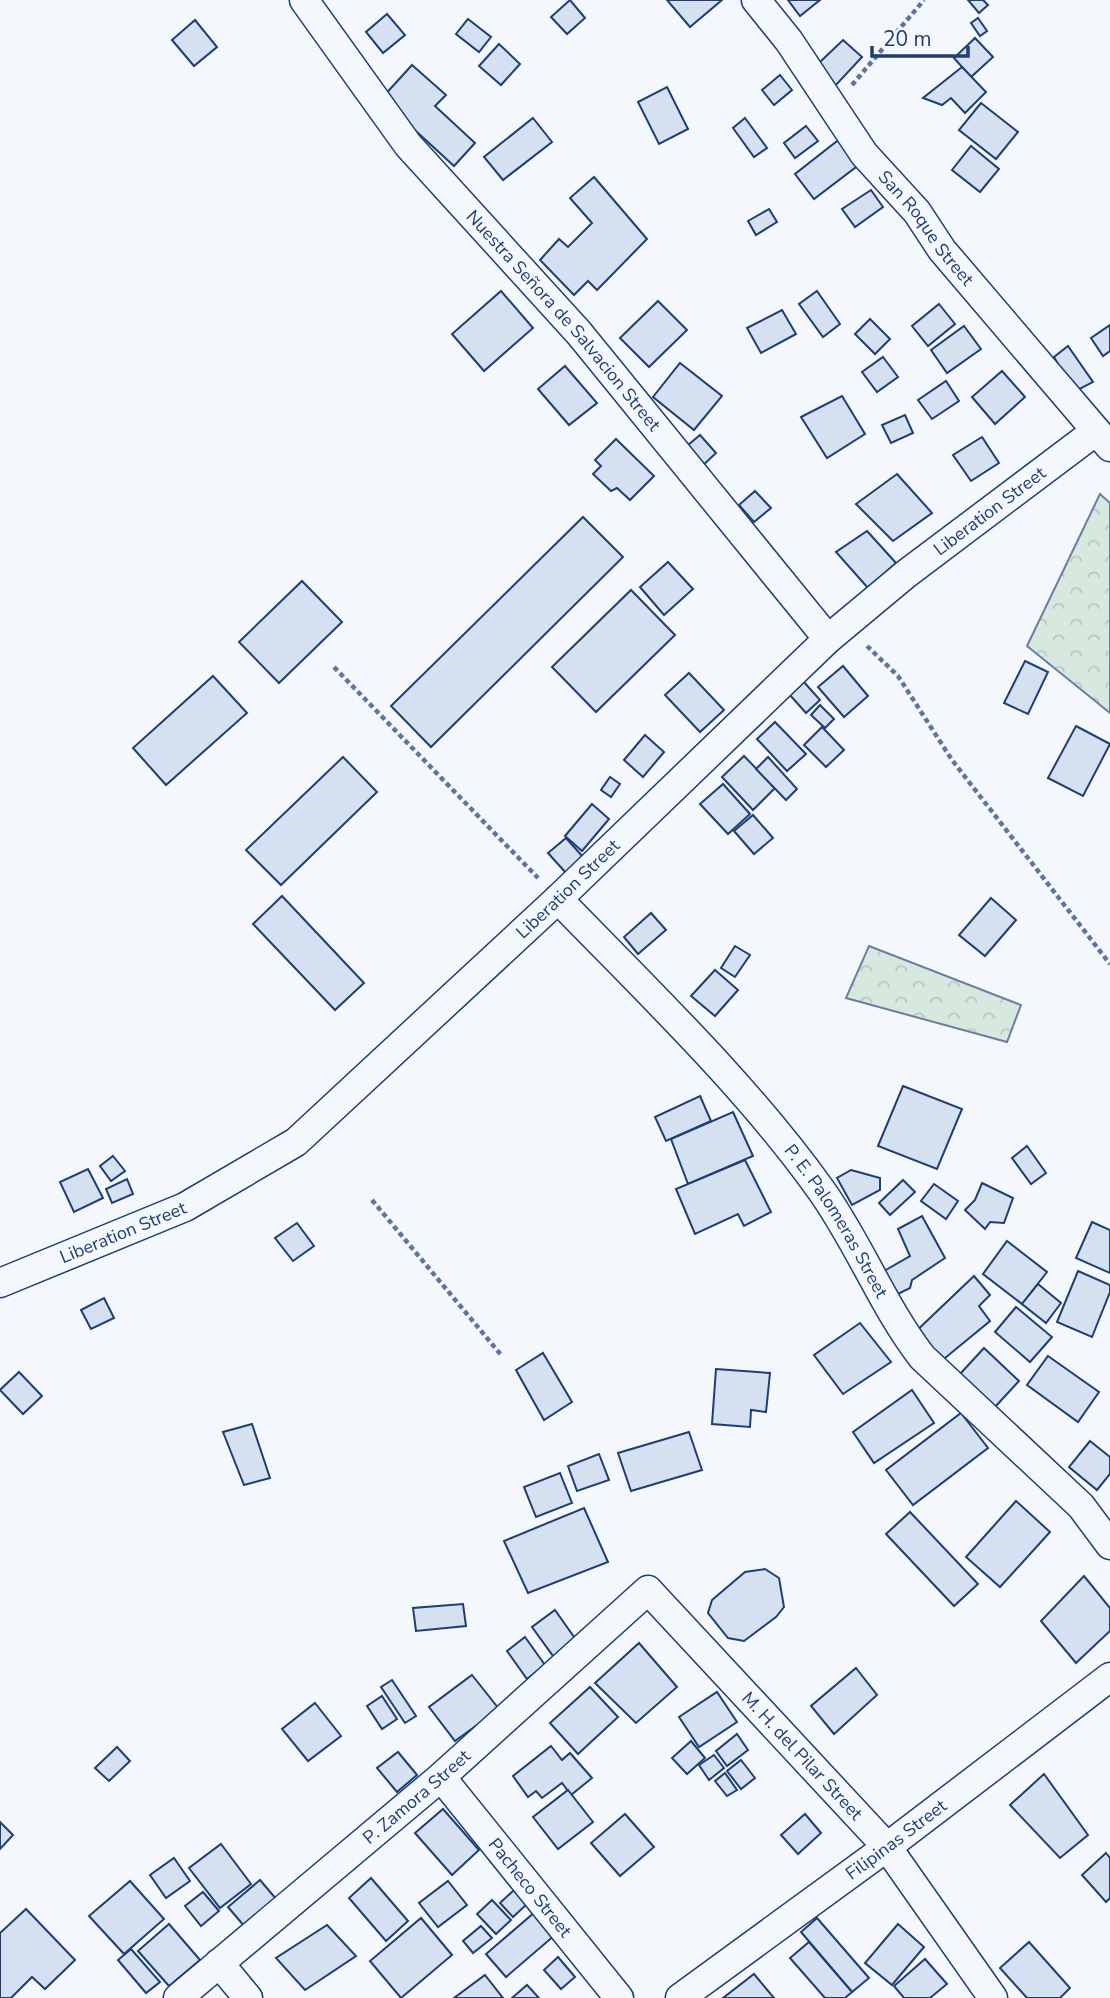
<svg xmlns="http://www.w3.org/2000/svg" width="1110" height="1998" viewBox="0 0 1110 1998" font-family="'Nunito Sans',sans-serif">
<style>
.forest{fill:url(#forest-crowns);stroke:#687fa3;stroke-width:2}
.building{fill:#d5e0f0;stroke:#1d3f73;stroke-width:2}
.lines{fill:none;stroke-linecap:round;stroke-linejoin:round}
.street-casing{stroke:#1d3f73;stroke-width:31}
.path{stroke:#5e769c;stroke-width:4.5;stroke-dasharray:5 3.5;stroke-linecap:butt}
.street{stroke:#f4f7fb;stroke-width:28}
.labels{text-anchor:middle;stroke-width:5;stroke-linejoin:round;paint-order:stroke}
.street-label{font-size:18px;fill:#1d3f73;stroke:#f4f7fb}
</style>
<defs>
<pattern id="forest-crowns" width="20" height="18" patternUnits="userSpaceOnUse" patternTransform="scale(1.75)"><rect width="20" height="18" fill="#d7e8df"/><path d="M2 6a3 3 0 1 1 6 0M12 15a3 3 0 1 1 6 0" fill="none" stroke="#b8c8c3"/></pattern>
</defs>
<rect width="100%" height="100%" fill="#f4f7fb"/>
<!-- forest -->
<g class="forest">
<polygon points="1100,494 1110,503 1110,713 1027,646"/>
<polygon points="869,946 1021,1005 1007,1042 846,998"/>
</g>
<!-- building -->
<g class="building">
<polygon points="570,0 585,18 567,34 551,17"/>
<polygon points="667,0 722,0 690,27"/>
<polygon points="788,0 820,0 800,16"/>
<polygon points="968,0 983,0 988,5 979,13"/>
<polygon points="387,14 405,35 383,53 366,32"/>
<polygon points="978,18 987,31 980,36 971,23"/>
<polygon points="468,19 491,37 479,52 456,34"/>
<polygon points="195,20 217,47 194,66 172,40"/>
<polygon points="975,38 993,57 971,77 954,58"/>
<polygon points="843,40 862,57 835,86 819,63"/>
<polygon points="499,44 520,64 501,85 479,66"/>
<polygon points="412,65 446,95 435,106 475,143 454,166 381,99"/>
<polygon points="962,67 986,92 965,113 951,98 942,105 923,98"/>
<polygon points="780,75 792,90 774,105 762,90"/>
<polygon points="667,87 688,129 659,144 638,102"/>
<polygon points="981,103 1018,132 996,159 959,130"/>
<polygon points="533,118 552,142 503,180 484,157"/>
<polygon points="745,118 767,148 754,157 733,128"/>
<polygon points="806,126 818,141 795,158 784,143"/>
<polygon points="841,138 860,164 814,199 795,174"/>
<polygon points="971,146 999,169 980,192 952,170"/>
<polygon points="594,177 647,239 597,290 588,281 574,295 540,260 559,239 568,247 592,223 570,198"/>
<polygon points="871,190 883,207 855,227 842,209"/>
<polygon points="769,209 777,222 756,235 748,221"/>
<polygon points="501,291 533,328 484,371 452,334"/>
<polygon points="817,291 840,324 823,337 799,304"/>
<polygon points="658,301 687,330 649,367 620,338"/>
<polygon points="939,304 955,324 928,346 912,326"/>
<polygon points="782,310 796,334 761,353 747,328"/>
<polygon points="870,319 890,339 875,354 855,334"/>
<polygon points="1110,325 1110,351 1103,356 1091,338"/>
<polygon points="964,326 981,349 947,373 931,350"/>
<polygon points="1068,346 1093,382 1074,392 1054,357"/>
<polygon points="883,357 898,377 877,392 862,372"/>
<polygon points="680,363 722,396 694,430 653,397"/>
<polygon points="565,366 597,403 569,425 538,389"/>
<polygon points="1002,371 1025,397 995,424 972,397"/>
<polygon points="946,381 959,401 932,419 918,400"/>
<polygon points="842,396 865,434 827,458 801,417"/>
<polygon points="905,415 913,433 891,443 882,425"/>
<polygon points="700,435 716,453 698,470 681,451"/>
<polygon points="982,437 999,463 971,481 953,455"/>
<polygon points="616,439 654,476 630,500 617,488 611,491 593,474 601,466 595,460"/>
<polygon points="897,474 932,513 893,541 856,504"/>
<polygon points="755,491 771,508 754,522 739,505"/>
<polygon points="583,517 623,557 431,747 391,706"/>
<polygon points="867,531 896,563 868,588 836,552"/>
<polygon points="668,562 693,589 664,615 640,587"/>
<polygon points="302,581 342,622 279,683 239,642"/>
<polygon points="631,590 675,635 596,712 552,667"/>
<polygon points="1025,661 1048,672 1028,714 1004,703"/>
<polygon points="843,666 868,696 844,717 818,687"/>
<polygon points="689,673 724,710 700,732 665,695"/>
<polygon points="213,676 247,713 166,785 133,748"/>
<polygon points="803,681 820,700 806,713 789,694"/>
<polygon points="820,705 834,719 825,728 811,715"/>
<polygon points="775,722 806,754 787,771 757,739"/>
<polygon points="1076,726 1110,744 1083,796 1048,778"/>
<polygon points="822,727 844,750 826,767 804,745"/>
<polygon points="645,735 664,752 643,777 624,760"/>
<polygon points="744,756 775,788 753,810 722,777"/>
<polygon points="343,757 377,792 281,885 246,850"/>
<polygon points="768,757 797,789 786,800 756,769"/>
<polygon points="610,777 620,784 611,797 601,790"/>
<polygon points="723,784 750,814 728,834 700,804"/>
<polygon points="592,804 609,819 582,851 565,836"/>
<polygon points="753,815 773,838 754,854 734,831"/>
<polygon points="566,838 583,857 566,873 548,853"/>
<polygon points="282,896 364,983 335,1010 253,924"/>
<polygon points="991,898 1016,920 985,956 959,935"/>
<polygon points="651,913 666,930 638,954 624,937"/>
<polygon points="735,946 750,955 735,977 721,968"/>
<polygon points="715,970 738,990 715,1016 691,996"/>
<polygon points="903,1086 962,1109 937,1169 878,1146"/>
<polygon points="700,1096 711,1121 666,1141 655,1117"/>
<polygon points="733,1112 753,1156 688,1184 671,1139"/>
<polygon points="1027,1146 1046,1173 1031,1184 1012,1158"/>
<polygon points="113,1156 125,1171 111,1181 100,1166"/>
<polygon points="745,1160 771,1212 744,1226 738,1214 695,1234 676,1189"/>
<polygon points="88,1169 103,1198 74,1212 60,1182"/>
<polygon points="851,1170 880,1178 880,1190 852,1205 837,1178"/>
<polygon points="127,1179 133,1194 112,1203 106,1189"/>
<polygon points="903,1180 915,1192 890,1215 879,1203"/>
<polygon points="982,1183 1013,1198 1004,1223 990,1222 985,1229 965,1210 975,1200"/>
<polygon points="934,1184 958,1201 946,1219 921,1201"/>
<polygon points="922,1216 945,1258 912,1280 910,1288 898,1294 884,1271 910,1256 898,1229"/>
<polygon points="1092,1222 1110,1230 1110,1273 1076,1258"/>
<polygon points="297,1223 314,1246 293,1261 275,1238"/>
<polygon points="1007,1241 1047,1272 1022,1304 983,1274"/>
<polygon points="1078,1271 1110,1285 1110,1292 1092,1337 1057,1322"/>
<polygon points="974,1276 990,1295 979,1306 990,1321 939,1363 910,1337"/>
<polygon points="1038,1284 1061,1303 1046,1323 1022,1304"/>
<polygon points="104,1298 114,1318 91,1329 81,1310"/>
<polygon points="1016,1307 1052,1337 1030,1362 995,1332"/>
<polygon points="860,1323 891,1362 843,1394 814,1355"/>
<polygon points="984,1348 1019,1381 995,1407 960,1374"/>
<polygon points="543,1353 572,1402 544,1420 516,1370"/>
<polygon points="1048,1356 1099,1392 1078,1422 1027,1385"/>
<polygon points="716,1369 770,1373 766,1412 751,1410 750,1427 712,1424"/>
<polygon points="19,1372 42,1396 23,1414 0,1390"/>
<polygon points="912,1390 934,1423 874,1463 853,1432"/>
<polygon points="961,1413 988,1448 913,1505 886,1470"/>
<polygon points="252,1424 270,1478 244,1485 223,1432"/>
<polygon points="689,1432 702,1470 631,1491 618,1453"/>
<polygon points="1090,1441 1110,1457 1110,1474 1097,1490 1069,1467"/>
<polygon points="599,1454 609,1480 577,1491 568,1466"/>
<polygon points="560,1473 572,1503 536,1517 524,1487"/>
<polygon points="1016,1501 1050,1532 1000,1587 966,1557"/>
<polygon points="584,1508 608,1562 528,1593 504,1541"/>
<polygon points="910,1512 978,1584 954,1606 886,1534"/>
<polygon points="765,1569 779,1578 784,1607 776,1617 744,1641 728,1638 708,1613 712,1600 745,1572"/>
<polygon points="1084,1576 1110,1608 1110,1631 1076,1663 1041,1621"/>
<polygon points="463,1604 466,1626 416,1631 413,1608"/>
<polygon points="555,1610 579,1644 556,1660 532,1627"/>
<polygon points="525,1637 545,1665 527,1679 507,1651"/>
<polygon points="639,1643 677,1687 636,1723 595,1683"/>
<polygon points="856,1668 877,1695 834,1734 811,1706"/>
<polygon points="472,1675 499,1709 455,1741 429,1707"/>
<polygon points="392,1680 416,1716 405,1723 381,1687"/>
<polygon points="590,1687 618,1717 578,1754 550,1723"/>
<polygon points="717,1692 737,1722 699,1747 679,1717"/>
<polygon points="382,1696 397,1719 382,1729 367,1706"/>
<polygon points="315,1703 341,1736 308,1761 282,1729"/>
<polygon points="737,1734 748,1750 727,1766 716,1751"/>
<polygon points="691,1741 705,1758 687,1774 672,1758"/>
<polygon points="551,1746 562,1760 570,1753 592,1778 571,1795 562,1783 542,1798 536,1791 528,1797 513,1776"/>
<polygon points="117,1747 130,1761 109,1781 95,1768"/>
<polygon points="398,1752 417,1775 397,1792 377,1768"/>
<polygon points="714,1755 724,1768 709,1780 699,1765"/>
<polygon points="741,1760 755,1778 741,1789 727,1771"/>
<polygon points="725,1773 737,1790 727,1796 715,1781"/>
<polygon points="1044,1774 1088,1835 1060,1858 1010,1805"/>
<polygon points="568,1790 593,1822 558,1849 533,1817"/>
<polygon points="443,1809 479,1850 452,1875 415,1833"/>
<polygon points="625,1814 654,1847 620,1876 591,1843"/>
<polygon points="805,1814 821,1833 798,1854 781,1835"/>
<polygon points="0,1822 13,1835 0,1849"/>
<polygon points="221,1844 251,1884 220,1908 189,1868"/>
<polygon points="1106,1853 1110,1858 1110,1898 1106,1902 1082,1875"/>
<polygon points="174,1858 190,1881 166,1898 150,1875"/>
<polygon points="371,1878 408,1921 386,1941 349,1898"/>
<polygon points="260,1880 277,1900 245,1927 228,1907"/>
<polygon points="130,1881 164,1919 124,1954 89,1916"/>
<polygon points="448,1881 467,1905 438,1927 419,1903"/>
<polygon points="514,1890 527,1904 513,1917 500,1903"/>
<polygon points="203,1892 219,1911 201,1926 185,1906"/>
<polygon points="492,1900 511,1920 496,1934 477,1914"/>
<polygon points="26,1909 75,1960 45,1989 32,1977 11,1998 0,1998 0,1933"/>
<polygon points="535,1912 555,1935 506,1977 486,1954"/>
<polygon points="421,1918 452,1955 401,1998 370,1961"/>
<polygon points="817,1918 869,1978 852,1992 801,1932"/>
<polygon points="169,1924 200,1960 169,1986 138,1951"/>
<polygon points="898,1924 924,1947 892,1985 865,1963"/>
<polygon points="327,1925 356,1956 305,1990 276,1958"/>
<polygon points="481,1926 492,1938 473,1953 463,1941"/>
<polygon points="809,1942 852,1992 845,1998 825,1998 790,1958"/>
<polygon points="1029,1942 1070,1988 1060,1998 1027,1998 1000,1968"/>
<polygon points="131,1949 160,1982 146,1993 118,1960"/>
<polygon points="558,1957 575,1977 561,1989 544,1970"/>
<polygon points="925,1959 947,1984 930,1998 904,1998 894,1986"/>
<polygon points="754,1974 774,1998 723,1998"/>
<polygon points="485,1975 503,1998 454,1998"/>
<polygon points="527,1985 539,1998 512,1998"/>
</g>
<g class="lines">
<defs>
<g id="street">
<path id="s1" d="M 304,0 L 408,145 L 579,333 L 828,639"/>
<path id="s2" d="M 756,0 L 789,41 L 864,154 L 917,212 L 942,250 L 1110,447"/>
<path id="s3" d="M 558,899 C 647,991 746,1085 821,1190 C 859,1243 882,1305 922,1357 L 1081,1506 L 1110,1545"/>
<path id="s4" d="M 0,1283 L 185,1207 L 296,1142 L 558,899 L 828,639 L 906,574 L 1096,431"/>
<path id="s5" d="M 441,1777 L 619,1998"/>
<polyline points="219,1963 248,1998"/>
<path id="s6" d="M 178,1998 L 441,1777 L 648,1590 L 887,1847 L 993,1998"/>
<path id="s7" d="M 680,1998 L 887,1847 L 1110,1677"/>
</g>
</defs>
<!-- street casing -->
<use href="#street" class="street-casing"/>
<!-- path -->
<g class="path">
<polyline points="852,85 924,0"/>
<polyline points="867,646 898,676 952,760 1110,964"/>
<polyline points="334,667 538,878"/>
<polyline points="372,1200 502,1356"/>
</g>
<!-- street -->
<use href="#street" class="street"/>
</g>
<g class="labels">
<!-- street labels -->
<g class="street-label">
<text dy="6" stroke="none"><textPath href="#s2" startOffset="285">San Roque Street</textPath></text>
<text dy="6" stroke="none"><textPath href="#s1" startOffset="413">Nuestra Señora de Salvacion Street</textPath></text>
<text dy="6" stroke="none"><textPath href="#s4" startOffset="1267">Liberation Street</textPath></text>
<text dy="6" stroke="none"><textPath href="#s4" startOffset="700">Liberation Street</textPath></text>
<text dy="6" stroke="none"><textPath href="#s3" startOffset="427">P. E. Palomeras Street</textPath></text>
<text dy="6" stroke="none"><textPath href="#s4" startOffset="133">Liberation Street</textPath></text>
<text dy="6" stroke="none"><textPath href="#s6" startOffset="849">M. H. del Pilar Street</textPath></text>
<text dy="6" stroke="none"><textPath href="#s6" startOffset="312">P. Zamora Street</textPath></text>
<text dy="6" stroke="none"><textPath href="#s7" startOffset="268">Filipinas Street</textPath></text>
<text dy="6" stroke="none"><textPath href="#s5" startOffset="142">Pacheco Street</textPath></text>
</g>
</g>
<!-- scale -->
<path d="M872 46v10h96v-10" fill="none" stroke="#1d3f73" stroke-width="3.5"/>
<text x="883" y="46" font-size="21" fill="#1d3f73" stroke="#f4f7fb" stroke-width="5" paint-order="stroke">20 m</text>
</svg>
